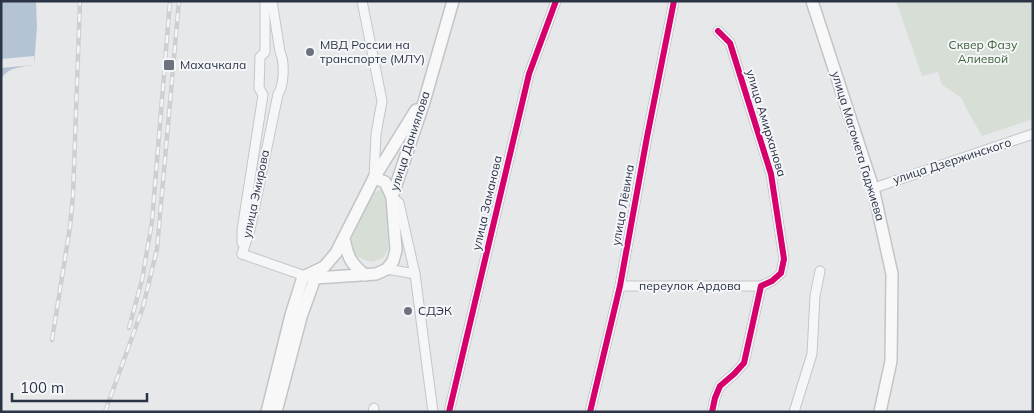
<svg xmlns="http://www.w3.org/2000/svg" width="1034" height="413" viewBox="0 0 1034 413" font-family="Mulish,sans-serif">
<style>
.green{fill:#d6ded6}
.water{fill:#b4c4d5}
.pier{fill:#e6e8ea}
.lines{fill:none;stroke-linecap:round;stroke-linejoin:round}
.minor-casing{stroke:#c4c6c8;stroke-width:11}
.major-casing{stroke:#c2c5c8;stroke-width:14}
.minor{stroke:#f5f6f7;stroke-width:9}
.major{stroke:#f8f8f8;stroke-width:11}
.rail-casing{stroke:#cecfd2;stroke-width:4.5}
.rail{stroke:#f4f6f9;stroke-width:2.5;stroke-dasharray:8;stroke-linecap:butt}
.cycleway-casing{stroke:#f4f6f9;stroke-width:9}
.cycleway{stroke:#d6006c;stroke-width:6}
.poi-dot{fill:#6c737f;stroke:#f4f6f9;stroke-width:2}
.labels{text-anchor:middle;stroke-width:4;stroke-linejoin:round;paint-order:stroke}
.poi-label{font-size:12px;fill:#2b3445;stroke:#f4f6f9;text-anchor:start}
.park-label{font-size:12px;fill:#3f6138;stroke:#f4f6f9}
.street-label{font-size:12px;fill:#2b3445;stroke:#f4f6f9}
</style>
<rect width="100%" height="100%" fill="#e6e8ea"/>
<!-- green -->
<g class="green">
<polygon points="896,1 1033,1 1033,119 982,136 966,108 962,98 942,85 938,72 922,76"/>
<polygon points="379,190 383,191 387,196 388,249 383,258 371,262 355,256 351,245 351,238 373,194"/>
</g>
<!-- water -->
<path class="water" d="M 1,1 L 36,1 L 37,27 L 34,65 C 22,67 8,67 1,79 Z"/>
<!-- pier -->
<polygon class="pier" points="34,56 34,65 1,68 1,59"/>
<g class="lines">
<defs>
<g id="minor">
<polyline points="362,1 382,101 376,134 374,178"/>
<polyline points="871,189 1033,134"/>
<polyline points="392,197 399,203 415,274 433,412"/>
<polyline points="242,243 242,230 263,95 259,88 260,57 265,52 265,1"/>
<path d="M 242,254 L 250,230 L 278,94 C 284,86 285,62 280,52 L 272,1"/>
<polyline points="242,254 308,277"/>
<polyline points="387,269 415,274"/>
<polyline points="620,286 761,286"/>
<polyline points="373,412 374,408"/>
<polyline points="449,412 529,74 556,1"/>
<polyline points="590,412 620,286 647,137 674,1"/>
<polyline points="712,412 715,398 720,386 734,374 744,363 761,286 772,281 781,273 784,259 771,174 730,43 718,31"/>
<polyline points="794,412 812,354 815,296 820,271"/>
</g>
<g id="major">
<polyline points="812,1 873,188 892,274 891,361 880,412"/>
<polyline points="374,178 385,182 392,197"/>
<path d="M 344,239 C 348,257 350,263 365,275"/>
<polyline points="267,412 291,315 303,277 324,267 336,253 374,178 416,110"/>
<polyline points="276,412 301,317 315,278 376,274 387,269 393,261 396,250 392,197 424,102 453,1"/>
</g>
</defs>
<!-- minor casing -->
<use href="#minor" class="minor-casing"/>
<!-- major casing -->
<use href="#major" class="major-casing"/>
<!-- minor -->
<use href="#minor" class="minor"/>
<!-- major -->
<use href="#major" class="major"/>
<defs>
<g id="rail">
<polyline points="129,328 142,280 152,222 170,1"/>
<polyline points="52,340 70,227 73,195 80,1"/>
<polyline points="105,412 143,307 157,249 179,1"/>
</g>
</defs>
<!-- rail casing -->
<use href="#rail" class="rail-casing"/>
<!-- rail -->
<use href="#rail" class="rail"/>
<defs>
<g id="cycleway">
<polyline points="449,412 529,74 556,1"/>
<polyline points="590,412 620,286 647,137 674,1"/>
<polyline points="712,412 715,398 720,386 734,374 744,363 761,286 772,281 781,273 784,259 771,174 730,43 718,31"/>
</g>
</defs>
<!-- cycleway casing -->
<use href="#cycleway" class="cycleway-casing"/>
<!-- cycleway -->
<use href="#cycleway" class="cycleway"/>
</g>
<!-- markers -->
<g class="poi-dot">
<circle cx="310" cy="52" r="5"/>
<rect x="163" y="59" width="12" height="12" rx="2.5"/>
<circle cx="408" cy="311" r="5"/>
</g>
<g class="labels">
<!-- poi labels -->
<g class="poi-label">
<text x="320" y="49">МВД России на<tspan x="320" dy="14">транспорте (МЛУ)</tspan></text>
<text x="180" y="69">Махачкала</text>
<text x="418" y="315">СДЭК</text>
</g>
<!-- park labels -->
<g class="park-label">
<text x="983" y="49">Сквер Фазу<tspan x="983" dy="14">Алиевой</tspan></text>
</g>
<!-- street labels -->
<g class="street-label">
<text transform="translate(766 123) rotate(73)" y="4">улица Амирханова</text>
<text transform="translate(410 141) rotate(-72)" y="4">улица Даниялова</text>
<text transform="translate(858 146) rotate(73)" y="4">улица Магомета Гаджиева</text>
<text transform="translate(952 161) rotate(-18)" y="4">улица Дзержинского</text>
<text transform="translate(256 194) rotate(-78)" y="4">улица Эмирова</text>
<text transform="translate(487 203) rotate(-77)" y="4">улица Заманова</text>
<text transform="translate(623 205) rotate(-80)" y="4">улица Лёвина</text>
<text x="690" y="290">переулок Ардова</text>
</g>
</g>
<!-- border -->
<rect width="1034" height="413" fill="none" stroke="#2b3445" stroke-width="5"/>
<!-- scale -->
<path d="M12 393v8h135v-8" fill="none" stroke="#2b3445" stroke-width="2.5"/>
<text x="20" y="393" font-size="15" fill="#2b3445" stroke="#f4f6f9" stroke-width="4" paint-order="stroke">100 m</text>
</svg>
